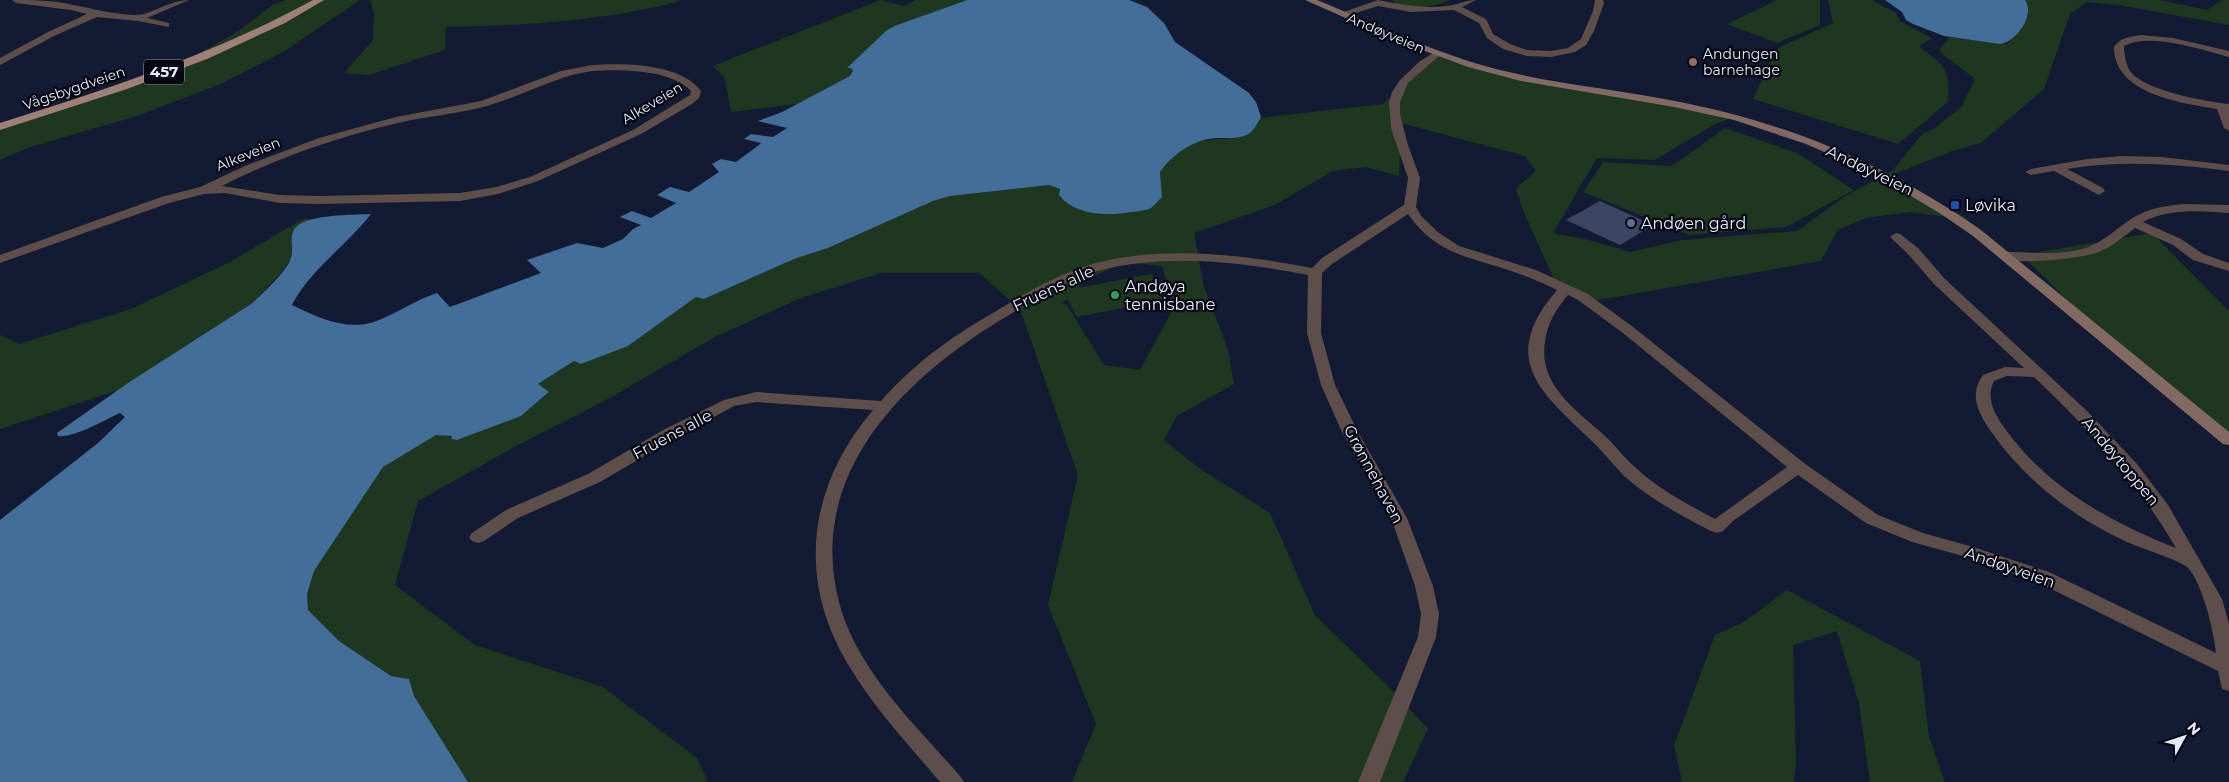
<svg xmlns="http://www.w3.org/2000/svg" width="2229" height="782" viewBox="0 0 2229 782" font-family="Montserrat,sans-serif">
<style>
.green{fill:#1e371f;fill-rule:evenodd}
.water{fill:#426e99}
.building{fill:#3c4662}
.lines{fill:none;stroke-linecap:round;stroke-linejoin:round}
.street{fill:#5d4e49;fill-rule:evenodd}
.secondary{fill:#826a62;fill-rule:evenodd}
.primary{fill:#9f8076;fill-rule:evenodd}
.education-dot{fill:#8d6e63;stroke:#040610;stroke-width:2}
.transit-dot{fill:#1a4fb4;stroke:#040610;stroke-width:2}
.service-dot{fill:#5c6f8a;stroke:#040610;stroke-width:2}
.leisure-dot{fill:#2e9e5b;stroke:#040610;stroke-width:2}
.labels{text-anchor:middle;stroke-width:4.5;stroke-linejoin:round;paint-order:stroke}
.far-street-label{font-size:14px;fill:#e5ebfd;stroke:#040610}
.far-poi-label{font-size:14px;fill:#e5ebfd;stroke:#040610;text-anchor:start}
.shield{fill:#040610;stroke:#a2a6b6;stroke-width:1}
.shield-label{font-size:15px;font-weight:bold;fill:#e5ebfd}
.street-label{font-size:16px;fill:#e5ebfd;stroke:#040610}
.poi-label{font-size:16px;fill:#e5ebfd;stroke:#040610;text-anchor:start}
</style>
<rect width="100%" height="100%" fill="#131a33"/>
<!-- green -->
<g class="green">
<polygon points="286,0 360,0 285,51 221,84 137,116 30,147 0,160 0,125 182,63 237,32 274,4"/>
<path d="M 370,0 L 681,0 C 662,7 644,9 625,13 C 565,23 506,26 446,27 L 445,50 L 369,75 L 344,73 L 373,40 L 374,13 Z"/>
<polygon points="880,0 905,6 915,0 967,0 897,25 888,30 847,68 851,68 854,72 850,76 798,104 731,112 725,78 713,66"/>
<path d="M 1392,0 L 1450,0 C 1433,7 1407,13 1392,0 Z"/>
<polygon points="1777,0 1820,0 1820,25 1777,43 1727,24"/>
<path d="M 1828,0 L 1872,0 L 1896,13 L 1900,21 L 1932,38 L 1919,47 C 1946,67 1950,67 1948,102 L 1898,144 L 1753,99 L 1774,54 L 1780,47 L 1833,23 Z"/>
<path d="M 2025,0 L 2159,0 L 2207,10 L 2222,0 L 2229,0 L 2229,25 L 2118,5 L 2087,2 L 2070,14 L 2044,89 L 1981,143 L 1952,151 L 1889,176 L 1970,220 L 1910,212 L 1866,218 L 1838,230 L 1821,261 L 1593,301 L 1556,284 L 1522,208 L 1516,188 L 1536,171 L 1525,156 L 1401,123 L 1399,176 L 1366,167 L 1333,171 L 1275,205 L 1194,233 L 1204,287 L 1228,349 L 1234,384 L 1177,416 L 1164,440 L 1199,468 L 1270,513 L 1315,615 L 1396,694 L 1428,729 L 1403,782 L 1072,782 L 1096,724 L 1048,605 L 1078,475 L 1020,309 L 979,273 L 881,273 L 801,298 L 715,337 L 606,400 L 518,445 L 418,501 L 395,585 L 475,645 L 603,687 L 697,758 L 708,782 L 468,782 L 414,696 L 409,679 L 391,676 L 339,641 L 308,610 L 307,594 L 314,571 L 383,467 C 398,456 417,442 434,436 C 441,433 451,436 457,440 L 521,416 L 549,393 L 537,385 L 574,361 L 628,346 L 696,297 L 704,299 L 794,259 L 828,248 L 933,201 L 950,196 L 1049,185 L 1060,189 L 1162,197 L 1160,172 C 1167,162 1182,146 1195,142 C 1209,138 1242,141 1252,131 C 1255,128 1258,122 1260,118 L 1383,104 L 1434,54 L 1470,66 L 1735,117 L 1715,124 L 1655,160 L 1597,158 L 1553,233 L 1589,240 L 1630,252 L 1682,240 L 1797,231 L 1844,197 L 1893,170 L 1922,134 L 1935,128 L 1961,107 L 1975,79 L 1939,51 L 1949,37 L 2007,44 C 2018,34 2036,14 2025,0 ZM 1125,262 L 1162,266 L 1173,309 L 1140,370 L 1104,365 L 1067,305 L 1062,303 L 1067,299 L 1077,317 L 1168,299 L 1151,274 L 1078,288 L 1086,280 Z"/>
<polygon points="1725,128 1797,153 1854,190 1786,227 1690,235 1583,192 1603,162 1672,166"/>
<polygon points="303,219 316,219 297,226 292,232 291,258 282,272 251,304 119,390 0,429 0,335 19,344 131,309 230,262"/>
<polygon points="2152,233 2229,311 2229,445 2095,328 2022,255"/>
<polygon points="1787,590 1920,661 1929,737 1945,782 1870,782 1859,704 1837,631 1793,645 1796,763 1794,782 1682,782 1674,745 1715,635 1744,622"/>
</g>
<!-- water -->
<g class="water">
<path d="M 967,0 L 1129,0 L 1147,7 L 1164,23 L 1175,42 L 1249,93 L 1256,102 L 1261,117 C 1258,122 1254,130 1250,133 C 1241,139 1229,138 1219,138 C 1195,138 1173,154 1160,172 L 1162,197 C 1159,200 1155,205 1151,208 C 1145,211 1138,211 1132,212 C 1107,216 1076,216 1059,195 L 1060,189 L 1049,185 L 950,196 L 933,201 L 828,248 L 794,259 L 704,299 L 696,297 L 628,346 L 581,364 L 574,361 L 538,384 L 549,392 L 521,416 L 457,440 L 452,439 L 451,436 L 436,435 L 383,467 L 314,571 L 307,594 L 308,610 L 339,641 L 391,676 L 409,679 L 414,696 L 468,782 L 0,782 L 0,520 L 98,443 L 125,417 L 120,413 C 104,420 75,438 58,436 L 57,433 L 128,383 L 251,304 C 262,294 288,271 291,257 C 294,248 288,235 296,227 C 309,214 353,215 371,214 C 347,245 309,271 292,305 C 317,317 345,331 374,322 C 396,314 415,300 437,293 L 450,307 L 541,273 L 527,260 L 577,243 L 603,248 L 623,239 L 633,229 L 641,225 L 620,217 L 632,211 L 651,218 L 676,203 L 657,195 L 670,187 L 689,192 L 719,172 L 712,164 L 721,159 L 736,162 L 759,145 L 761,143 L 744,139 L 751,134 L 773,137 L 787,128 L 758,121 L 782,112 L 850,76 L 853,71 L 851,68 L 847,68 L 887,30 L 897,25 Z"/>
<path d="M 1885,0 L 2025,0 C 2036,14 2016,43 2000,44 L 1944,36 L 1913,24 L 1906,20 L 1902,12 Z"/>
</g>
<!-- building -->
<polygon class="building" points="1600,201 1653,225 1620,245 1566,220"/>
<g class="lines">
<!-- street -->
<g class="street">
<path d="M 12,0 C 32,0 53,0 73,5 C 94,9 113,14 134,15 C 150,16 169,0 189,0 L 147,18 L 169,23 L 169,27 L 138,21 L 97,17 L 54,36 L 0,65 L 0,58 L 48,32 L 87,14 L 71,10 L 16,3 Z"/>
<path d="M 1378,0 C 1400,4 1423,9 1446,6 C 1457,5 1465,0 1476,0 L 1462,7 L 1486,19 L 1493,34 L 1510,44 L 1527,50 L 1551,51 L 1568,48 L 1581,39 L 1593,11 L 1595,0 L 1603,0 L 1604,3 L 1594,31 L 1586,45 L 1575,52 L 1551,57 L 1527,56 L 1503,49 L 1487,38 L 1479,23 L 1454,10 L 1411,12 L 1378,6 L 1343,17 L 1338,14 Z"/>
<path d="M 2141,35 L 2173,38 L 2229,51 L 2229,57 C 2202,50 2150,32 2124,46 L 2124,49 C 2125,56 2126,65 2130,71 C 2143,90 2207,102 2229,104 L 2229,131 L 2224,128 L 2217,109 C 2181,103 2114,94 2114,47 C 2120,37 2131,37 2141,35 Z"/>
<path d="M 1436,51 L 1441,54 L 1439,56 L 1408,83 L 1400,102 L 1400,114 L 1408,145 L 1420,178 L 1416,207 L 1422,217 L 1439,233 L 1459,246 L 1536,270 L 1588,294 L 1633,327 L 1804,463 L 1878,515 L 1923,533 L 1973,547 L 2049,572 L 2216,653 C 2214,632 2202,581 2187,567 C 2181,561 2138,547 2127,542 C 2073,517 2027,482 1992,433 C 1979,414 1968,396 1983,375 L 2005,367 L 2024,368 L 1935,285 L 1908,254 L 1890,237 L 1896,233 L 1900,234 L 1918,248 L 1945,279 L 2087,411 L 2137,464 L 2168,505 L 2222,599 L 2229,624 L 2229,691 L 2222,689 L 2218,671 L 2037,582 L 1963,556 L 1912,542 L 1866,523 L 1798,475 L 1733,521 L 1723,531 L 1717,533 L 1711,531 C 1680,515 1650,499 1624,476 C 1614,466 1606,455 1596,445 C 1545,395 1495,362 1557,290 C 1547,285 1536,280 1525,276 C 1479,258 1438,258 1408,214 L 1332,264 L 1322,273 L 1321,333 L 1335,385 L 1358,432 L 1407,518 L 1433,586 L 1439,614 L 1436,637 L 1380,782 L 1358,782 L 1418,637 L 1421,614 L 1415,586 L 1391,518 L 1342,432 L 1321,385 L 1307,333 L 1308,275 C 1242,262 1167,253 1101,270 C 1068,279 1037,298 1009,315 C 907,375 805,472 839,602 C 857,671 915,724 960,776 L 964,782 L 940,782 C 908,744 874,708 849,666 C 796,579 808,486 873,410 L 756,402 L 734,406 L 677,437 L 600,482 L 518,518 L 484,541 L 478,543 L 472,541 L 469,537 L 472,533 L 506,510 L 588,474 L 665,429 L 724,400 L 756,392 L 881,401 C 911,366 951,337 991,314 C 1021,296 1052,277 1086,266 C 1158,244 1240,254 1312,268 L 1322,258 L 1404,205 L 1408,178 L 1391,128 L 1389,102 L 1392,92 L 1400,80 L 1419,62 ZM 1568,295 L 1578,300 L 1623,333 L 1787,467 L 1715,519 C 1687,504 1658,489 1635,467 C 1624,458 1616,446 1606,437 C 1578,411 1538,386 1545,342 C 1547,324 1556,309 1568,295 ZM 2007,376 L 2034,377 C 2089,429 2138,483 2176,548 C 2110,522 2048,488 2006,430 C 1995,415 1985,398 1994,381 Z"/>
<path d="M 592,65 C 624,63 680,63 701,91 L 699,98 L 692,104 L 641,134 L 538,181 L 498,194 L 460,201 L 320,204 L 280,203 L 225,193 L 204,194 L 169,203 L 0,263 L 0,255 L 161,197 L 200,187 L 245,166 L 319,138 L 396,117 L 481,101 L 561,71 ZM 592,71 C 621,69 670,69 691,91 L 690,95 L 633,130 L 530,177 L 496,187 L 460,193 L 320,196 L 280,195 L 222,186 C 277,158 337,137 398,123 C 427,116 458,114 487,106 C 523,96 555,76 592,71 Z"/>
<path d="M 2122,156 L 2162,157 L 2229,165 L 2229,171 C 2174,164 2122,160 2067,169 L 2103,188 L 2105,191 L 2099,195 L 2054,171 L 2031,175 L 2025,172 L 2031,169 L 2087,159 Z"/>
<path d="M 2186,204 L 2229,205 L 2229,213 C 2201,211 2169,208 2143,222 L 2181,239 L 2203,254 L 2229,263 L 2229,271 L 2193,260 L 2173,245 L 2135,228 C 2123,237 2111,248 2096,253 C 2082,258 2007,267 1999,256 L 2005,252 C 2031,252 2061,256 2086,248 C 2104,242 2118,227 2134,217 C 2150,208 2168,205 2186,204 Z"/>
</g>
<!-- secondary -->
<path class="secondary" d="M 1305,0 L 1317,0 C 1376,24 1434,53 1496,69 C 1555,84 1615,89 1675,101 C 1789,123 1886,164 1981,230 L 2229,432 L 2229,445 L 2223,444 L 1973,236 L 1941,214 L 1876,175 L 1806,144 L 1734,120 L 1674,107 L 1521,81 L 1468,67 L 1398,41 Z"/>
<!-- primary -->
<path class="primary" d="M 313,0 L 324,0 L 285,23 L 207,59 L 127,89 L 0,130 L 0,123 C 108,89 214,54 313,0 Z"/>
</g>
<!-- markers -->
<circle class="education-dot" cx="1693" cy="62" r="5"/>
<rect class="transit-dot" x="1950" y="200" width="10" height="10" rx="2.5"/>
<circle class="service-dot" cx="1631" cy="223" r="5"/>
<circle class="leisure-dot" cx="1115" cy="295" r="5"/>
<g class="labels">
<!-- far-street labels -->
<g class="far-street-label">
<text transform="translate(1386 33) rotate(23)" y="5">Andøyveien</text>
<text transform="translate(74 88) rotate(-19)" y="5">Vågsbygdveien</text>
<text transform="translate(652 103) rotate(-31)" y="5">Alkeveien</text>
<text transform="translate(248 154) rotate(-22)" y="5">Alkeveien</text>
</g>
<!-- far-poi labels -->
<g class="far-poi-label">
<text x="1703" y="59">Andungen<tspan x="1703" dy="16">barnehage</tspan></text>
</g>
<!-- shield labels -->
<rect class="shield" x="144" y="59.5" width="40" height="25" rx="4"/>
<g class="shield-label">
<text x="164" y="77">457</text>
</g>
<!-- street labels -->
<g class="street-label">
<text transform="translate(1870 170) rotate(26)" y="6">Andøyveien</text>
<text transform="translate(1053 288) rotate(-25)" y="6">Fruens alle</text>
<text transform="translate(672 434) rotate(-28)" y="6">Fruens alle</text>
<text transform="translate(2121 461) rotate(50)" y="6">Andøytoppen</text>
<text transform="translate(1374 474) rotate(62)" y="6">Grønnehaven</text>
<text transform="translate(2010 567) rotate(19)" y="6">Andøyveien</text>
</g>
<!-- poi labels -->
<g class="poi-label">
<text x="1965" y="211">Løvika</text>
<text x="1641" y="229">Andøen gård</text>
<text x="1125" y="292">Andøya<tspan x="1125" dy="18">tennisbane</tspan></text>
</g>
</g>
<!-- north arrow -->
<g transform="translate(2184 737) rotate(50)" stroke="#040610" stroke-width="4" paint-order="stroke">
<path d="M0-4L9 19L0 12L-9 19Z" fill="#e5ebfd"/>
<text y="-8" font-size="14" font-weight="bold" text-anchor="middle" fill="#e5ebfd">N</text>
</g>
</svg>
